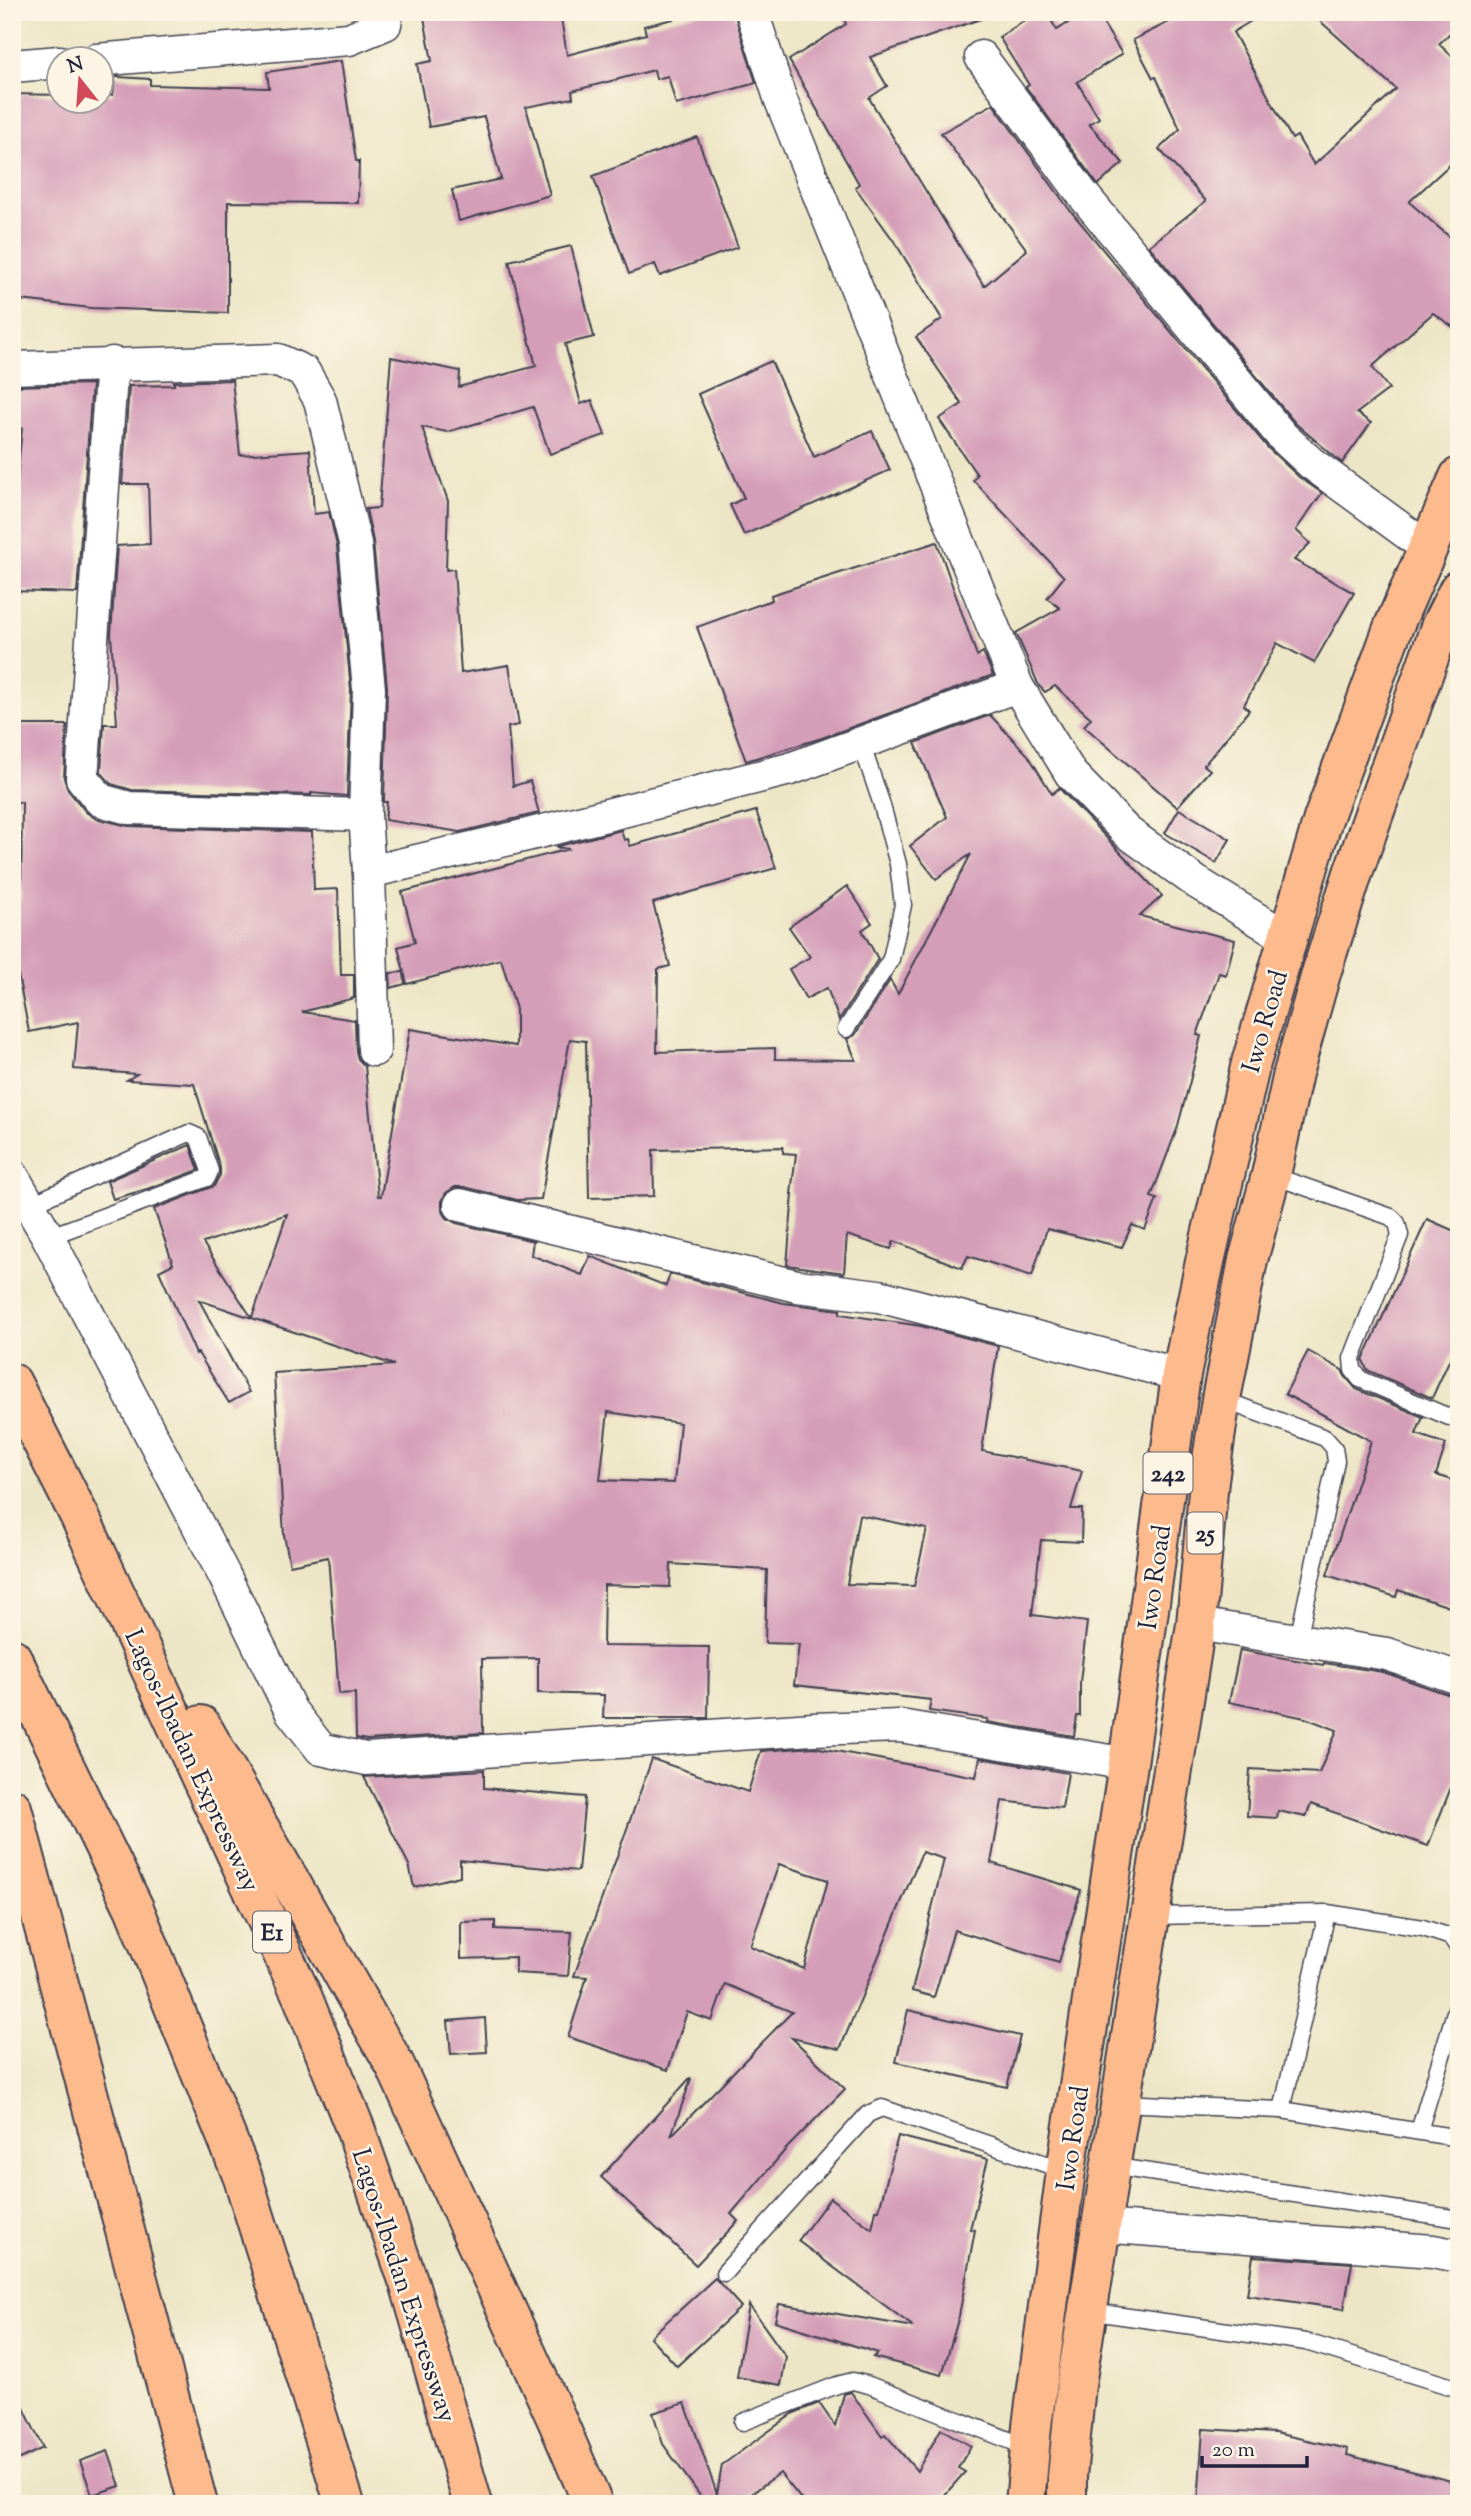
<svg xmlns="http://www.w3.org/2000/svg" width="1471" height="2516" viewBox="0 0 1471 2516" font-family="'Sorts Mill Goudy',serif">
<style>
.building{fill:#d49db8;fill-rule:evenodd}
.lines{fill:none;stroke-linecap:round;stroke-linejoin:round}
.lane-casing{stroke:#403f50;stroke-width:19}
.street-casing{stroke:#403f50;stroke-width:35}
.primary-casing{stroke:#403f50;stroke-width:42}
.highway-casing{stroke:#403f50;stroke-width:42}
.lane{stroke:#fff;stroke-width:16}
.street{stroke:#fff;stroke-width:32}
.primary{stroke:#fcba8d;stroke-width:38}
.highway{stroke:#fcba8d;stroke-width:38}
.labels{text-anchor:middle;stroke-width:5;stroke-linejoin:round;paint-order:stroke}
.shield{fill:#fcf5e5;stroke:#63616e;stroke-width:2}
.shield-label{font-size:24px;font-weight:bold;fill:#22223b}
.street-label{font-size:26px;fill:#22223b;stroke:#fcf5e5}
</style>
<rect width="100%" height="100%" fill="#fcf5e5"/>
<filter id="ink" filterUnits="userSpaceOnUse"><feTurbulence type="fractalNoise" baseFrequency=".0143" numOctaves="2"/><feDisplacementMap in="SourceGraphic" scale="14" xChannelSelector="R" yChannelSelector="G"/><feConvolveMatrix kernelMatrix="1 2 1 2 8 2 1 2 1" color-interpolation-filters="sRGB"/></filter>
<filter id="wash" filterUnits="userSpaceOnUse"><feTurbulence type="fractalNoise" baseFrequency=".00686" numOctaves="4" result="noise"/><feDisplacementMap in="SourceGraphic" scale="28" xChannelSelector="R" yChannelSelector="G"/><feGaussianBlur stdDeviation="1.57" result="paint"/><feColorMatrix in="noise" values="0 0 0 0 0 0 0 0 0 0 0 0 0 0 0 0 0 1.4 0 .05"/><feComposite in="paint" operator="in"/></filter>
<g filter="url(#wash)">
<rect width="100%" height="100%" fill="#ede6c6"/>
<g id="blocks">
<!-- building -->
<g class="building">
<polygon points="423,12 560,12 567,55 646,34 644,26 703,12 734,12 756,83 676,105 668,76 656,79 654,70 572,91 573,98 526,107 550,195 459,221 452,190 501,179 484,117 429,127 417,64 432,61"/>
<polygon points="863,12 985,12 986,17 870,57 887,86 869,98 984,286 1027,250 941,133 993,104 1069,209 1268,448 1299,477 1322,493 1296,530 1310,543 1294,560 1354,593 1314,663 1277,643 1244,705 1249,710 1204,765 1210,770 1177,807 1084,726 1091,718 1055,686 1045,692 1039,686 1016,633 1060,608 1047,598 1064,577 973,480 977,475 939,419 962,404 916,337 942,319 896,244 855,187 859,184 789,60 846,24 844,19"/>
<polygon points="1038,12 1046,12 1057,30 1085,12 1096,12 1122,54 1077,82 1099,118 1089,124 1123,163 1098,185 1026,87 1029,85 999,37"/>
<polygon points="1189,12 1266,12 1233,32 1292,139 1297,136 1314,165 1396,89 1310,12 1459,12 1459,24 1439,44 1459,63 1459,156 1409,202 1459,245 1459,331 1433,313 1372,367 1389,389 1357,413 1371,423 1342,463 1295,423 1149,246 1206,201 1159,149 1180,129 1156,77 1153,78 1133,40"/>
<polygon points="341,61 356,161 359,161 358,203 228,202 228,313 91,308 12,299 12,94 60,95 60,102 102,102 102,95 113,95 115,77 118,77 150,79 150,85 269,88 267,72"/>
<polygon points="697,137 738,247 660,276 655,264 629,274 593,176"/>
<polygon points="571,246 594,337 565,344 581,404 592,400 605,435 550,454 533,407 447,432 422,427 448,501 446,570 454,569 461,673 509,665 519,725 508,727 513,786 530,781 539,813 460,832 385,820 387,802 384,802 387,687 373,541 366,509 379,508 391,357 460,371 459,387 536,366 509,261"/>
<polygon points="771,361 814,457 872,431 890,470 744,535 730,505 744,498 698,394"/>
<polygon points="232,380 240,455 310,450 314,514 329,512 337,546 351,690 347,796 311,793 311,795 132,790 111,784 101,772 104,724 117,724 111,634 117,546 150,544 148,484 122,484 129,386 174,385 174,382"/>
<polygon points="92,384 77,593 12,591 12,532 22,428 12,428 12,386"/>
<polygon points="937,542 977,656 983,652 993,675 822,738 746,761 697,627 772,600 771,595"/>
<path d="M 990,715 L 1028,755 L 1052,794 L 1059,788 L 1162,896 L 1140,916 L 1235,940 L 1226,975 L 1219,973 L 1197,1035 L 1201,1036 L 1190,1081 L 1177,1129 L 1151,1197 L 1157,1199 L 1145,1230 L 1132,1225 L 1122,1247 L 1047,1229 L 1032,1276 L 968,1256 L 962,1268 L 894,1241 L 891,1249 L 847,1235 L 844,1273 L 787,1265 L 793,1194 L 791,1194 L 796,1154 L 783,1153 L 783,1147 L 653,1150 L 654,1196 L 589,1198 L 586,1041 L 570,1039 L 541,1199 L 517,1200 L 464,1187 L 455,1187 L 446,1193 L 442,1200 L 442,1210 L 447,1218 L 456,1223 L 533,1241 L 531,1255 L 582,1275 L 590,1256 L 666,1286 L 670,1274 L 784,1303 L 840,1310 L 840,1314 L 921,1326 L 998,1346 L 982,1451 L 1082,1471 L 1071,1509 L 1082,1509 L 1081,1542 L 1041,1540 L 1032,1615 L 1087,1622 L 1080,1682 L 1080,1716 L 1077,1716 L 1074,1736 L 987,1722 L 988,1719 L 929,1711 L 931,1700 L 794,1685 L 799,1644 L 765,1643 L 767,1570 L 671,1564 L 670,1587 L 604,1585 L 603,1646 L 709,1647 L 708,1718 L 603,1718 L 604,1695 L 538,1693 L 538,1658 L 482,1659 L 483,1733 L 367,1740 L 356,1738 L 355,1693 L 339,1694 L 328,1557 L 290,1565 L 284,1535 L 274,1373 L 394,1365 L 252,1318 L 287,1214 L 203,1243 L 252,1318 L 199,1300 L 249,1392 L 229,1403 L 198,1353 L 196,1354 L 159,1271 L 173,1264 L 154,1209 L 214,1186 L 220,1175 L 220,1168 L 194,1084 L 127,1080 L 137,1074 L 74,1069 L 78,1022 L 29,1032 L 18,975 L 19,901 L 21,901 L 22,802 L 12,802 L 12,725 L 67,725 L 64,778 L 68,790 L 86,812 L 95,818 L 128,826 L 312,832 L 314,890 L 338,889 L 341,975 L 354,975 L 354,998 L 302,1012 L 355,1020 L 356,1051 L 358,1059 L 365,1066 L 378,1196 L 381,1196 L 410,1029 L 516,1046 L 516,1009 L 501,959 L 407,984 L 398,947 L 415,942 L 402,892 L 569,849 L 555,847 L 621,830 L 624,840 L 628,839 L 630,846 L 756,811 L 776,868 L 653,903 L 670,966 L 658,969 L 657,1052 L 775,1048 L 775,1059 L 856,1060 L 847,1039 L 855,1035 L 890,980 L 898,994 L 971,854 L 936,879 L 910,846 L 947,817 L 915,743 ZM 608,1412 L 680,1423 L 674,1483 L 600,1480 ZM 859,1515 L 927,1529 L 914,1586 L 847,1584 Z"/>
<polygon points="1179,809 1230,839 1216,863 1165,833"/>
<polygon points="847,886 872,923 862,930 878,959 839,1020 827,988 806,999 789,969 810,957 789,927"/>
<polygon points="404,972 405,984 391,988 390,973"/>
<polygon points="190,1145 199,1170 147,1189 113,1199 107,1181"/>
<polygon points="1427,1219 1459,1233 1459,1339 1432,1398 1367,1370 1363,1360"/>
<polygon points="1308,1351 1342,1370 1345,1376 1356,1389 1423,1417 1416,1434 1446,1444 1436,1475 1459,1482 1459,1610 1398,1590 1396,1597 1327,1575 1371,1441 1285,1394"/>
<polygon points="1240,1650 1323,1665 1324,1663 1383,1672 1459,1698 1459,1767 1428,1846 1311,1804 1306,1817 1278,1811 1277,1818 1247,1816 1250,1769 1319,1773 1337,1730 1305,1718 1229,1702"/>
<path d="M 814,1747 L 976,1777 L 980,1758 L 1068,1773 L 1062,1808 L 1002,1801 L 991,1863 L 1081,1890 L 1059,1962 L 954,1930 L 934,1997 L 912,1991 L 944,1859 L 922,1852 L 840,2049 L 792,2038 L 845,2089 L 786,2149 L 731,2214 L 738,2221 L 696,2265 L 601,2177 L 690,2078 L 691,2079 L 671,2136 L 792,2012 L 725,1984 L 712,2021 L 687,2012 L 668,2070 L 568,2037 L 587,1977 L 574,1976 L 652,1759 L 748,1792 L 761,1751 ZM 779,1864 L 828,1880 L 804,1969 L 750,1946 Z"/>
<polygon points="484,1770 484,1788 585,1797 578,1871 460,1860 460,1876 414,1887 409,1865 364,1777"/>
<polygon points="495,1921 495,1929 572,1932 568,1976 515,1973 515,1957 461,1959 461,1922"/>
<polygon points="908,2010 1020,2036 1007,2087 896,2062"/>
<polygon points="485,2018 487,2052 451,2054 448,2021"/>
<polygon points="898,2136 988,2159 970,2229 975,2230 959,2316 942,2375 873,2357 878,2353 775,2321 779,2304 914,2327 798,2241 830,2198 872,2229 876,2210 879,2210"/>
<polygon points="1253,2256 1352,2263 1344,2309 1247,2295"/>
<polygon points="715,2278 741,2307 677,2366 650,2337"/>
<polygon points="749,2305 786,2357 781,2385 737,2377"/>
<polygon points="12,2383 43,2448 12,2463"/>
<polygon points="851,2392 882,2436 885,2434 917,2471 941,2429 971,2446 958,2468 965,2472 941,2499 945,2504 805,2504 780,2473 740,2502 737,2499 732,2504 706,2504 663,2444 653,2413 685,2403 717,2494 722,2465 794,2413 819,2403 835,2426 844,2394"/>
<polygon points="1203,2429 1275,2433 1348,2449 1347,2455 1459,2483 1459,2504 1198,2504"/>
<polygon points="108,2451 120,2486 92,2495 80,2461"/>
</g>
</g>
</g>
<g filter="url(#ink)">
<use href="#blocks" fill-opacity="0" stroke="#403f50" stroke-width="2"/>
<g class="lines">
<defs>
<g id="lane">
<polyline points="846,1029 891,959 903,905 898,864 881,802 861,743"/>
<polyline points="1271,1175 1391,1217 1397,1223 1400,1235 1352,1358 1353,1370 1360,1379 1449,1417 1459,1416"/>
<polyline points="12,1213 189,1133 198,1137 210,1171 207,1178 48,1237"/>
<polyline points="1221,1399 1325,1438 1334,1448 1336,1461 1298,1640"/>
<polyline points="1150,1916 1327,1913 1423,1928 1451,1937 1459,1949"/>
<polyline points="1120,2103 1282,2110 1459,2138"/>
<polyline points="1282,2110 1327,1913"/>
<polyline points="1419,2131 1459,1999"/>
<polyline points="1110,2166 1459,2219"/>
<polyline points="724,2273 868,2114 882,2108 1066,2171"/>
<polyline points="1087,2311 1306,2342 1459,2389"/>
<polyline points="743,2422 837,2385 853,2381 869,2385 1029,2448"/>
</g>
<g id="street">
<polyline points="752,12 780,98 1017,686 1071,774 1127,832 1196,882 1288,938"/>
<polyline points="981,57 1084,196 1282,436 1311,463 1426,547"/>
<polyline points="96,60 349,39 385,24 387,12"/>
<polyline points="12,66 60,62"/>
<polyline points="112,363 82,778 100,800 129,808 365,815"/>
<polyline points="12,368 278,360 304,372 320,400 355,543 369,689 365,815 369,872 374,1050"/>
<polyline points="369,872 527,835 790,769 1017,686"/>
<polyline points="12,1175 48,1237 224,1575 291,1711 321,1749 366,1759 813,1729 900,1726 1128,1764"/>
<polyline points="460,1205 797,1286 879,1296 1181,1375"/>
<polyline points="1196,1624 1387,1654 1459,1678"/>
<polyline points="1100,2226 1433,2251 1459,2256"/>
</g>
<g id="primary">
<polyline points="1025,2504 1032,2426 1066,2171 1128,1764 1181,1375 1206,1257 1251,1063 1323,819 1393,628 1459,477"/>
<polyline points="1067,2504 1067,2477 1076,2385 1196,1624 1209,1480 1221,1399 1248,1260 1271,1175 1293,1073 1322,970 1354,870 1440,627 1459,589"/>
</g>
<g id="highway">
<polyline points="12,1383 79,1515 303,1998 355,2128 410,2286 473,2504"/>
<polyline points="12,1658 134,1908 243,2178 345,2504"/>
<polyline points="201,1725 395,2065 557,2420 593,2504"/>
<polyline points="12,1808 198,2504"/>
</g>
</defs>
<!-- lane casing -->
<use href="#lane" class="lane-casing"/>
<!-- street casing -->
<use href="#street" class="street-casing"/>
<!-- primary casing -->
<use href="#primary" class="primary-casing"/>
<!-- highway casing -->
<use href="#highway" class="highway-casing"/>
<!-- lane -->
<use href="#lane" class="lane"/>
<!-- street -->
<use href="#street" class="street"/>
<!-- primary -->
<use href="#primary" class="primary"/>
<!-- highway -->
<use href="#highway" class="highway"/>
</g>
</g>
<g class="labels">
<!-- shield labels -->
<g class="shield">
<rect x="1143.5" y="1452.5" width="49" height="41" rx="5"/>
<rect x="1187.5" y="1512.5" width="35" height="41" rx="5"/>
<rect x="253" y="1911.5" width="38" height="41" rx="5"/>
</g>
<g class="shield-label">
<text x="1168" y="1481">242</text>
<text x="1205" y="1541">25</text>
<text x="272" y="1940">E1</text>
</g>
<!-- street labels -->
<g class="street-label">
<text transform="translate(1264 1021) rotate(-74)" y="9">Iwo Road</text>
<text transform="translate(1154 1577) rotate(-82)" y="9">Iwo Road</text>
<text transform="translate(193 1760) rotate(65)" y="9">Lagos-Ibadan Expressway</text>
<text transform="translate(1072 2138) rotate(-82)" y="9">Iwo Road</text>
<text transform="translate(405 2285) rotate(72)" y="9">Lagos-Ibadan Expressway</text>
</g>
</g>
<!-- margin -->
<rect width="1471" height="2516" fill="none" stroke="#fcf5e5" stroke-width="42"/>
<!-- north arrow -->
<g transform="translate(80 80) rotate(343)"><circle r="33" fill="#fcf5e5" stroke="#a5a1a1" stroke-width="2"/>
<path d="M0-5L12 26L0 18L-12 26Z" fill="#d1495b"/>
<text y="-10" font-size="19" font-weight="bold" text-anchor="middle" fill="#22223b">N</text>
</g>
<!-- scale -->
<path d="M1202 2456v10h105v-10" fill="none" stroke="#22223b" stroke-width="3.5"/>
<text x="1212" y="2456" font-size="21" fill="#22223b" stroke="#fcf5e5" stroke-width="5" paint-order="stroke">20 m</text>
</svg>
